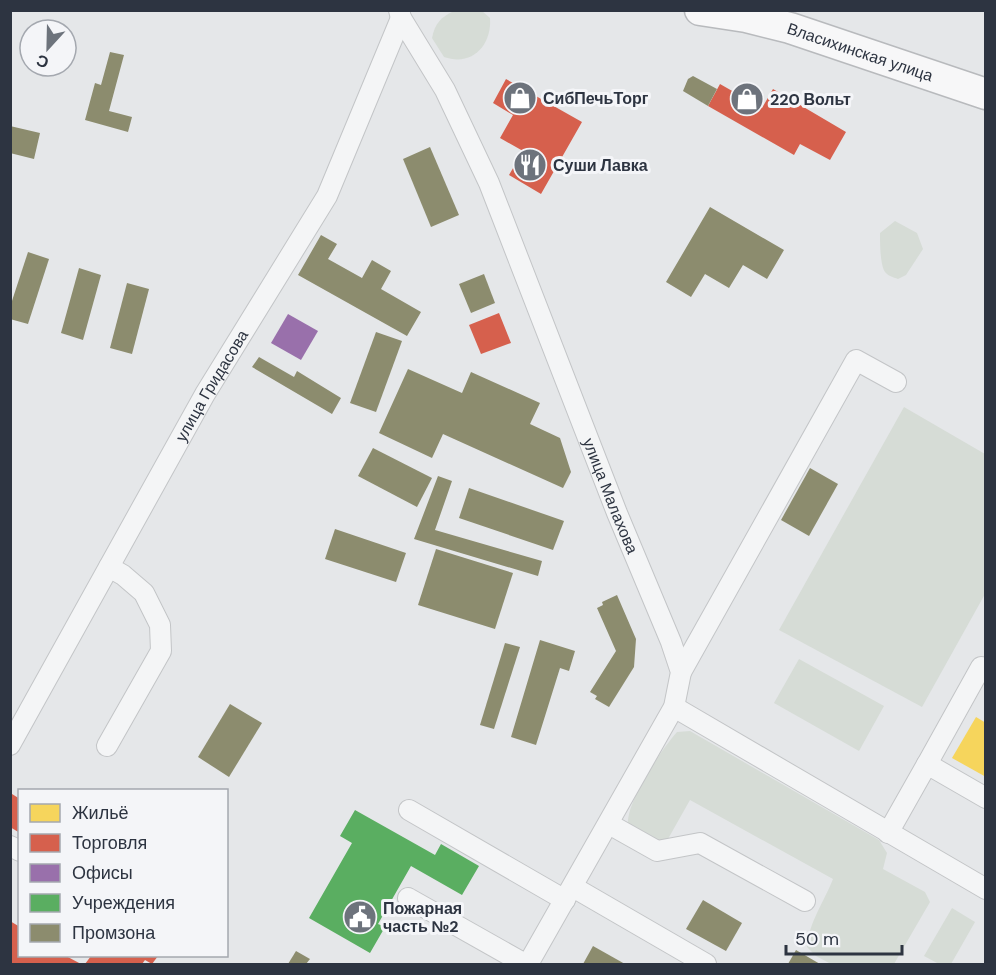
<svg xmlns="http://www.w3.org/2000/svg" width="996" height="975" viewBox="0 0 996 975" font-family="'DM Sans',sans-serif">
<style>
.green{fill:#d6dcd6}
.homes{fill:#f6d55c}
.shops{fill:#d6604d}
.offices{fill:#9970ab}
.public{fill:#5aae61}
.industry{fill:#8c8c6e}
.lines{fill:none;stroke-linecap:round;stroke-linejoin:round}
.minor-casing{stroke:#c3c5c7;stroke-width:22}
.highway-casing{stroke:#b8babd;stroke-width:33}
.minor{stroke:#f4f5f6;stroke-width:20}
.highway{stroke:#f7f7f8;stroke-width:30}
.labels{text-anchor:middle;stroke-width:6;stroke-linejoin:round;paint-order:stroke}
.street-label{font-size:16px;fill:#2d3441;stroke:#f4f5f8}
.poi-label{font-size:16px;font-weight:bold;fill:#2d3441;stroke:#f4f5f8;text-anchor:start}
</style>
<rect width="100%" height="100%" fill="#e5e7e9"/>
<!-- green -->
<g class="green">
<path d="M 454,11 L 482,11 L 490,18 C 492,45 472,67 444,57 L 432,38 C 435,23 441,17 454,11 Z"/>
<path d="M 895,221 L 917,233 L 923,249 L 906,275 L 898,279 C 893,277 888,276 885,272 C 880,265 880,242 880,233 Z"/>
<polygon points="904,407 985,454 985,594 922,707 779,630"/>
<polygon points="799,659 884,706 859,751 774,703"/>
<path d="M 690,731 L 879,840 L 887,853 L 883,869 L 925,892 L 930,902 L 894,964 L 831,964 L 816,956 L 807,947 C 809,922 824,902 833,879 L 690,800 L 664,846 L 628,825 C 626,802 661,750 677,732 Z"/>
<polygon points="952,908 975,922 951,964 939,964 924,956"/>
</g>
<!-- homes -->
<polygon class="homes" points="976,717 986,723 986,777 952,758"/>
<!-- shops -->
<g class="shops">
<polygon points="506,79 582,122 541,194 509,175 523,151 500,138 513,115 493,103"/>
<polygon points="720,84 762,108 773,89 846,132 830,160 800,144 794,155 708,106"/>
<polygon points="499,313 511,343 481,354 469,325"/>
<polygon points="12,794 20,799 20,833 10,827"/>
<polygon points="10,921 20,927 20,956 66,956 81,964 10,964"/>
<polygon points="91,956 158,956 152,964 145,960 142,964 85,964"/>
</g>
<!-- offices -->
<polygon class="offices" points="288,314 318,331 301,360 271,343"/>
<!-- public -->
<polygon class="public" points="355,810 435,855 441,844 479,866 462,895 411,866 378,924 385,927 370,953 309,918 352,843 340,836"/>
<!-- industry -->
<g class="industry">
<polygon points="110,52 124,55 109,111 132,117 128,132 85,120 95,83 101,85"/>
<polygon points="693,76 717,89 708,106 683,91 688,79"/>
<polygon points="10,126 40,133 34,159 10,153"/>
<polygon points="430,147 459,215 431,227 403,159"/>
<polygon points="710,207 784,250 767,279 743,265 729,288 705,274 691,297 666,282"/>
<polygon points="321,235 337,244 328,259 362,278 372,260 391,271 381,289 421,312 407,336 298,275"/>
<polygon points="28,252 49,259 28,324 10,319 10,307"/>
<polygon points="79,268 101,275 83,340 61,333"/>
<polygon points="484,274 495,303 471,313 459,284"/>
<polygon points="127,283 149,289 132,354 110,348"/>
<polygon points="376,332 402,341 376,412 350,403"/>
<polygon points="259,357 294,377 297,371 341,398 332,414 252,367"/>
<polygon points="408,369 462,393 471,372 540,403 530,424 560,438 571,472 563,488 443,434 432,458 379,433"/>
<polygon points="373,448 432,478 417,507 358,476"/>
<polygon points="810,468 838,484 809,536 781,520"/>
<polygon points="438,476 452,481 435,530 542,561 538,576 414,539"/>
<polygon points="469,488 564,521 553,550 459,518"/>
<polygon points="335,529 406,553 396,582 325,559"/>
<polygon points="436,549 513,573 495,629 418,605"/>
<polygon points="617,595 636,639 634,667 609,707 595,699 597,696 590,692 616,651 597,608 603,605 602,602"/>
<polygon points="540,640 575,651 569,671 560,668 536,745 511,737"/>
<polygon points="505,643 520,647 494,729 480,725"/>
<polygon points="230,704 262,723 229,777 198,757"/>
<polygon points="703,900 742,923 726,951 686,929"/>
<polygon points="593,946 625,964 583,964"/>
<polygon points="796,950 820,964 788,964"/>
<polygon points="296,951 310,959 306,964 288,964"/>
</g>
<g class="lines">
<defs>
<g id="minor">
<path id="s1" d="M 399,10 L 401,18 L 445,90 L 489,183 L 617,513 L 671,642 L 681,672 L 674,707 L 528,964"/>
<polyline points="681,672 856,360 896,382"/>
<polyline points="674,707 986,889"/>
<path id="s2" d="M 10,745 L 205,394 L 327,196 L 401,18"/>
<polyline points="107,746 161,651 160,625 144,593 123,575 109,567"/>
<polyline points="927,764 981,667"/>
<polyline points="409,810 565,900"/>
<polyline points="609,824 657,851 700,843 805,901"/>
<polyline points="888,833 927,764 986,798"/>
<polyline points="10,846 20,851"/>
<polyline points="573,887 706,964"/>
<polyline points="408,898 525,964"/>
</g>
<g id="highway">
<path id="s3" d="M 700,10 L 746,17 L 790,28 L 986,94"/>
</g>
</defs>
<!-- minor casing -->
<use href="#minor" class="minor-casing"/>
<!-- highway casing -->
<use href="#highway" class="highway-casing"/>
<!-- minor -->
<use href="#minor" class="minor"/>
<!-- highway -->
<use href="#highway" class="highway"/>
</g>
<!-- icons -->
<defs>
<symbol id="shop-disc" viewBox="-11 -11 22 22"><circle r="9.5" fill="#6d737c" stroke="#f4f5f8"/><path d="M-5-2.5h2.3a2.7 3.5 0 0 1 5.4 0H5L5.5 6h-11ZM-1.5-2.5h3a1.5 2.3 0 0 0-3 0Z" fill="#fff"/></symbol>
<symbol id="restaurant-disc" viewBox="-11 -11 22 22"><circle r="9.5" fill="#6d737c" stroke="#f4f5f8"/><path d="M-5-6h1v4h1v-4h1v4h1v-4h1v5L-1.5 .5V6h-2V.5L-5-1ZM5-6V6H3V1.5H1.5Q1.5-4 5-6Z" fill="#fff"/></symbol>
<symbol id="civic-disc" viewBox="-11 -11 22 22"><circle r="9.5" fill="#6d737c" stroke="#f4f5f8"/><path d="M-.6-6.5H3V-4.5H.6V-3L4-1V1h2V6H-6V1h2V-1L-.6-3ZM-1.2 2.5V6h2.4V2.5Z" fill="#fff"/></symbol>
</defs>
<g fill-rule="evenodd">
<use href="#shop-disc" x="501" y="79" width="38" height="38"/>
<use href="#shop-disc" x="728" y="80" width="38" height="38"/>
<use href="#restaurant-disc" x="511" y="146" width="38" height="38"/>
<use href="#civic-disc" x="341" y="898" width="38" height="38"/>
</g>
<g class="labels">
<!-- street labels -->
<g class="street-label">
<text dy="6" stroke="none"><textPath href="#s3" startOffset="166">Власихинская улица</textPath></text>
<text dy="6" stroke="none"><textPath href="#s2" startOffset="412">улица Гридасова</textPath></text>
<text dy="6" stroke="none"><textPath href="#s1" startOffset="531">улица Малахова</textPath></text>
</g>
<!-- poi labels -->
<g class="poi-label">
<text x="543" y="104">СибПечьТорг</text>
<text x="770" y="105">220 Вольт</text>
<text x="553" y="171">Суши Лавка</text>
<text x="383" y="914">Пожарная<tspan x="383" dy="18">часть №2</tspan></text>
</g>
</g>
<!-- border -->
<rect width="996" height="975" fill="none" stroke="#2d3441" stroke-width="24"/>
<!-- legend -->
<rect x="18" y="789" width="210" height="168" fill="#f4f5f8" stroke="#a4a8af" stroke-width="1.5"/>
<rect x="30" y="804" width="30" height="18" fill="#f6d55c" stroke="#a4a8af" stroke-width="1.5"/>
<text x="72" y="819" font-size="18" fill="#2d3441">Жильё</text>
<rect x="30" y="834" width="30" height="18" fill="#d6604d" stroke="#a4a8af" stroke-width="1.5"/>
<text x="72" y="849" font-size="18" fill="#2d3441">Торговля</text>
<rect x="30" y="864" width="30" height="18" fill="#9970ab" stroke="#a4a8af" stroke-width="1.5"/>
<text x="72" y="879" font-size="18" fill="#2d3441">Офисы</text>
<rect x="30" y="894" width="30" height="18" fill="#5aae61" stroke="#a4a8af" stroke-width="1.5"/>
<text x="72" y="909" font-size="18" fill="#2d3441">Учреждения</text>
<rect x="30" y="924" width="30" height="18" fill="#8c8c6e" stroke="#a4a8af" stroke-width="1.5"/>
<text x="72" y="939" font-size="18" fill="#2d3441">Промзона</text>
<!-- north arrow -->
<g transform="translate(48 48) rotate(202)"><circle r="28" fill="#f4f5f8" stroke="#a4a8af" stroke-width="1.5"/>
<path d="M0-4.5L10 22L0 15L-10 22Z" fill="#6d737c"/>
<text y="-9" font-size="16" font-weight="bold" text-anchor="middle" fill="#2d3441">С</text>
</g>
<!-- scale -->
<path d="M786 945v9h116v-9" fill="none" stroke="#2d3441" stroke-width="3"/>
<text x="795" y="945" font-size="18" fill="#2d3441" stroke="#f4f5f8" stroke-width="4.5" paint-order="stroke">50 m</text>
</svg>
